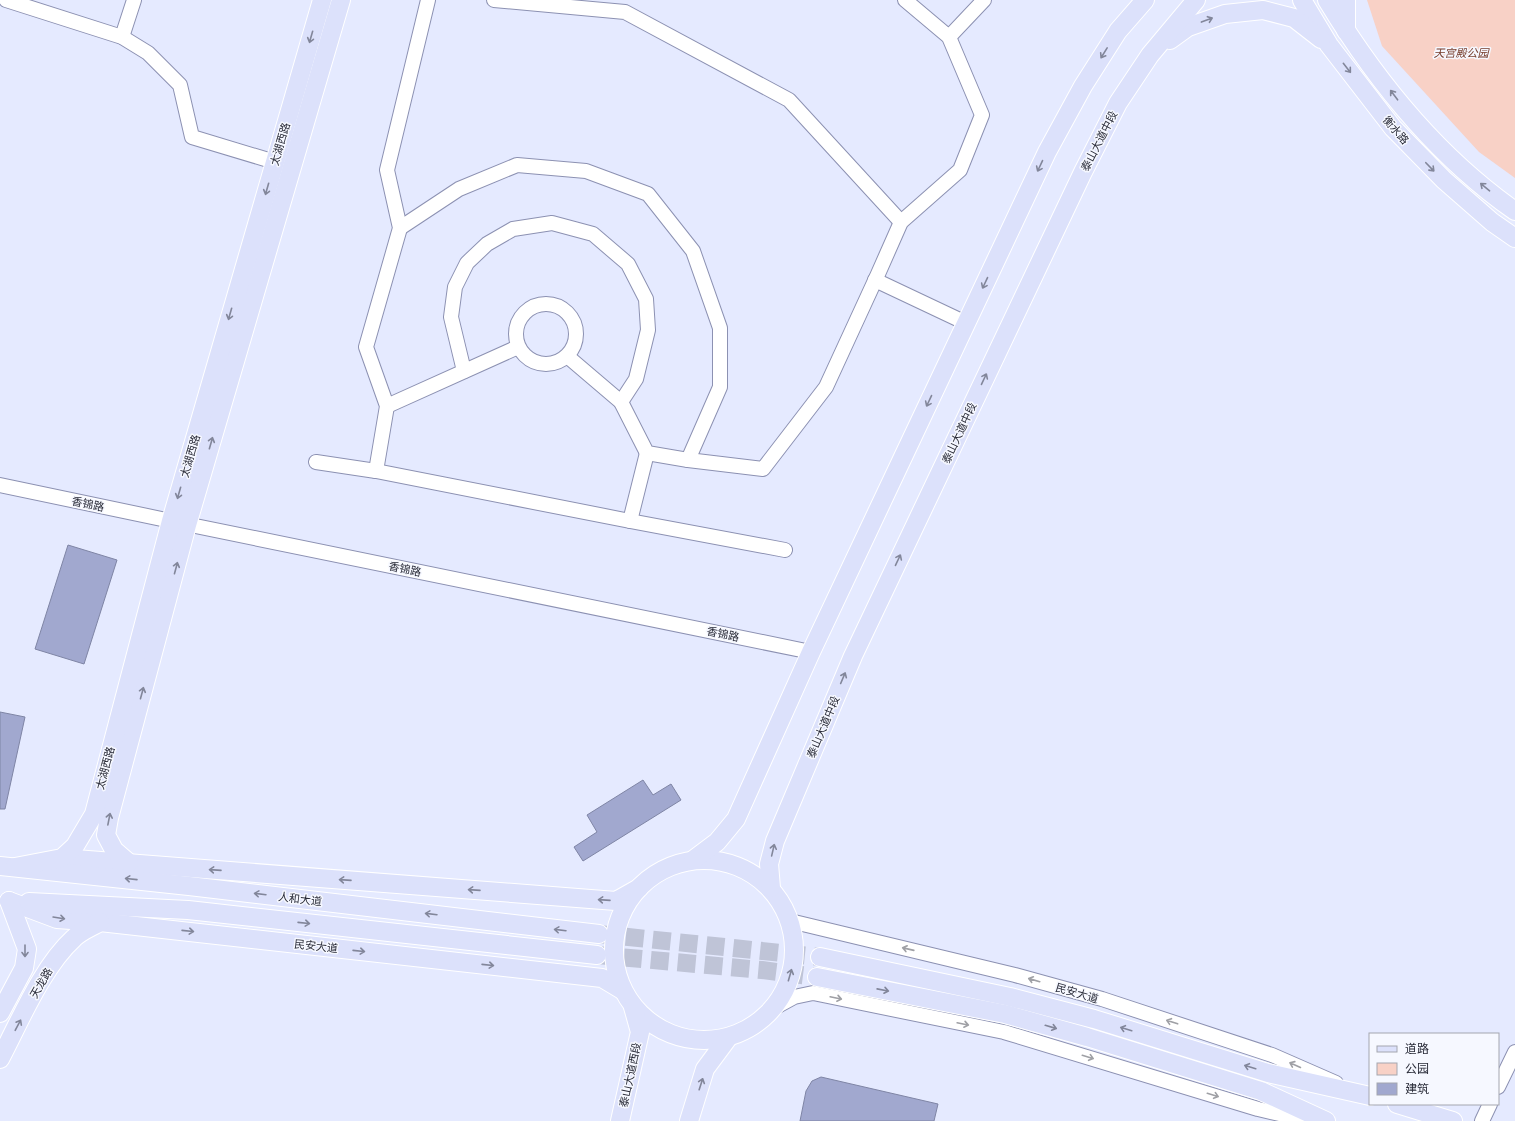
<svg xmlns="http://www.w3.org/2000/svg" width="1515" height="1121" viewBox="0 0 1515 1121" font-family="'Crimson Pro','Noto Sans SC',serif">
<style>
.green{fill:#f8d1c6}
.building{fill:#a1a8cf;stroke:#7f85a5}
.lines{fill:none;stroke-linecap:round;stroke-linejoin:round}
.major-tunnel{stroke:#bfc4d7;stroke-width:18;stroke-dasharray:18 9;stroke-linecap:butt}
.minor-casing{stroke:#8c91b2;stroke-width:16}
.major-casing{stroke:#fff;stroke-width:20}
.minor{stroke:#fff;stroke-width:14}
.major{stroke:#dce1fb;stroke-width:18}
.oneway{stroke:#82869a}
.oneway2{stroke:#9fa0a5}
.labels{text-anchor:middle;stroke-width:3;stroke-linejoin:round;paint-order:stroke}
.park-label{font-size:11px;font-style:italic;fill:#753b2a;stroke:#f6f8ff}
.street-label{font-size:11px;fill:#292b38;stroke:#f6f8ff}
</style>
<rect width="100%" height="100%" fill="#e5eaff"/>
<!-- green -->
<polygon class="green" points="1367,0 1515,0 1515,178 1479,152 1382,46"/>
<!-- building -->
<g class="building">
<polygon points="68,545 117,560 84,664 35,649"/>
<polygon points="0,712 25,717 5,809 0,809"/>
<polygon points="643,780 653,795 671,784 681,800 583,861 574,847 597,832 587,815"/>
<polygon points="821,1077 938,1104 934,1121 800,1121 806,1091 812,1081"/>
</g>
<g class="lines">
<!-- major-tunnel -->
<g class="major-tunnel">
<polyline points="599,934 820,957"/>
<polyline points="597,955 762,970 817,977"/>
</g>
<defs>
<g id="minor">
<polyline points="6,0 122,37 148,53 180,85 192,137 275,162"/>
<polyline points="494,0 625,12 789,100 901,222"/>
<polyline points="122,37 134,0"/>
<polyline points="949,37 984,0"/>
<polyline points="400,228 459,189 517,165 586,171 648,194 693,251 720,328 720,387 688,460"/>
<polyline points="875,280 966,323"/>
<circle cx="546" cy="334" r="30"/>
<polyline points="567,356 621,402 647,453 688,460 763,469 826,387 878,274 901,222 960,170 982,115 949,37 905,0"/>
<polyline points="464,371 451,317 455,287 467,263 487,244 513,229 552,223 593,234 628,264 646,299 648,330 636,379 621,402"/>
<polyline points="387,406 518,347"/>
<polyline points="316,462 376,471 630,521 785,550"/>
<polyline points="376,471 387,406 366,347 400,228 387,170 428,0"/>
<polyline points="0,485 171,521 811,652"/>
<polyline points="630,521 647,453"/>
<polyline points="790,921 1015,975 1102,999 1272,1055 1336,1083"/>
<polyline points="772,1009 794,997 813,993 1004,1032 1258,1109 1310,1121"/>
<polyline points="1498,1087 1515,1052"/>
<polyline points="1482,1121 1490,1104"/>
</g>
<g id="major">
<polyline points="1302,0 1329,45 1393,128 1444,180 1492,222 1515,238"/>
<path d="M 1327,0 C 1376,81 1438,157 1515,211"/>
<polyline points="1346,0 1346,31"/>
<polyline points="1170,40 1188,27 1225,14 1263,10 1294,18 1321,39"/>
<polyline points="62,858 616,901 639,888"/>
<circle cx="704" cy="950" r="90"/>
<polyline points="693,860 717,842 736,819 811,652 1047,152 1083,86 1118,31 1145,0"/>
<polyline points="129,863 114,850 106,835 109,818 187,525 341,0"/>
<polyline points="0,866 189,886 599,934"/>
<polyline points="15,867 62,858 75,846 94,814 171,521 322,0"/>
<polyline points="771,888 769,864 775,841 853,656 1083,172 1118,103 1150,55 1196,0"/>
<polyline points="9,901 57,919 100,922 602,978 622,990"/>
<polyline points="29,902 188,910 597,955"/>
<polyline points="820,957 1010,997 1094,1019 1268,1073 1370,1096"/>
<polyline points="817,977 1005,1014 1087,1037 1261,1091 1326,1121"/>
<polyline points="0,1013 24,968 27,949 9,901"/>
<path d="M 0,1059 C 20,1021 42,967 74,938 C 81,931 92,927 100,922"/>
<polyline points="1397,1104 1453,1121"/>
<polyline points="620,1121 640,1032 633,1007"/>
<polyline points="689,1121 705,1069 728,1038"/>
</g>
</defs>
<!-- minor casing -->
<use href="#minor" class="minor-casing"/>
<!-- major casing -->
<use href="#major" class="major-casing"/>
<!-- minor -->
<use href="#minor" class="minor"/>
<!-- major -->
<use href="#major" class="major"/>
</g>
<!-- one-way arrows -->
<defs><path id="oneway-shaft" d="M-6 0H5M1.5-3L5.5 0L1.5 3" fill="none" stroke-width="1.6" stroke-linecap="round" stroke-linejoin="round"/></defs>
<g class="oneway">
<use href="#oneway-shaft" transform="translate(1207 20) rotate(-20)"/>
<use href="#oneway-shaft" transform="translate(311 37) rotate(106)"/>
<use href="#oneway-shaft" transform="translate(1104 53) rotate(122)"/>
<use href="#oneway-shaft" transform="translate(1347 68) rotate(52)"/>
<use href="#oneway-shaft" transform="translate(1394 95) rotate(-127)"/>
<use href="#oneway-shaft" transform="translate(1040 166) rotate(115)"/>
<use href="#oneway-shaft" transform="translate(1430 167) rotate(46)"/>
<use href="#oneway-shaft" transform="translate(1485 187) rotate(-140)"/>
<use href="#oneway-shaft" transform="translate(267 189) rotate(106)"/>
<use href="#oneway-shaft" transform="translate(985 283) rotate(115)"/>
<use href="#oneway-shaft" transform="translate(230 314) rotate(106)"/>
<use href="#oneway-shaft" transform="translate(984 379) rotate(-65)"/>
<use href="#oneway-shaft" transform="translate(929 401) rotate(115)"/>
<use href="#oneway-shaft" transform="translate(211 443) rotate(-74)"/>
<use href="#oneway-shaft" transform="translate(179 493) rotate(106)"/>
<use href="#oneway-shaft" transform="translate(898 560) rotate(-65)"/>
<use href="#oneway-shaft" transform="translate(176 568) rotate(-75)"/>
<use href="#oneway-shaft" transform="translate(843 678) rotate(-67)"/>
<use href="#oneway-shaft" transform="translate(142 693) rotate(-75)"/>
<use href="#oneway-shaft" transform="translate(109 819) rotate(-79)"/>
<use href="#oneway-shaft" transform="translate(773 850) rotate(-77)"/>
<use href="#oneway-shaft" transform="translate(215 870) rotate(-176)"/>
<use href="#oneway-shaft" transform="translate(131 879) rotate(-174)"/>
<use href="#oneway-shaft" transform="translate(345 880) rotate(-176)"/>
<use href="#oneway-shaft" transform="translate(474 890) rotate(-176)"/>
<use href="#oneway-shaft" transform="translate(260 894) rotate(-173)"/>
<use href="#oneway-shaft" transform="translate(604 900) rotate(-176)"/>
<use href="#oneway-shaft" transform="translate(431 914) rotate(-173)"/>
<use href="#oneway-shaft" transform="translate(59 918) rotate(9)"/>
<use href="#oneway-shaft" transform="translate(304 923) rotate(6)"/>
<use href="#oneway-shaft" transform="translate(560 930) rotate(-173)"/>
<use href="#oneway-shaft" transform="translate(188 931) rotate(6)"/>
<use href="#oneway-shaft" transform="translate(25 951) rotate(90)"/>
<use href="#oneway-shaft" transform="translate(359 951) rotate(6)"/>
<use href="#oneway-shaft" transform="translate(488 965) rotate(6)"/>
<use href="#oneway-shaft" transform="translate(790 975) rotate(-74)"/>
<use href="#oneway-shaft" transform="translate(883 990) rotate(11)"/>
<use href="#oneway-shaft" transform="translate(18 1025) rotate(-62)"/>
<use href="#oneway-shaft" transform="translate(1051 1027) rotate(16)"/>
<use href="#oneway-shaft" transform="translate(1126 1029) rotate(-163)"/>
<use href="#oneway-shaft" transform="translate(1250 1067) rotate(-163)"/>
<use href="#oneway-shaft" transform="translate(701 1084) rotate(-72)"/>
</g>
<g class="oneway2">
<use href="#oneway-shaft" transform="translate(908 949) rotate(-167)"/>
<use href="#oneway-shaft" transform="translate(1034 980) rotate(-164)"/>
<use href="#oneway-shaft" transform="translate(836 998) rotate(12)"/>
<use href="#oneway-shaft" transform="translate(1172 1022) rotate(-162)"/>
<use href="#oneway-shaft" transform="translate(963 1024) rotate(12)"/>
<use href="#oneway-shaft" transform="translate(1088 1057) rotate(17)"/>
<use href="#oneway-shaft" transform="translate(1295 1065) rotate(-156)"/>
<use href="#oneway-shaft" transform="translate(1213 1095) rotate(17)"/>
</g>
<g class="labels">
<!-- park labels -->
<g class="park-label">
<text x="1461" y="57">天宫殿公园</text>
</g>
<!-- street labels -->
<g class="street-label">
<text transform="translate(1396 130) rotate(49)" y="4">衡水路</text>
<text transform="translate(1099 141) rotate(-63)" y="4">泰山大道中段</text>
<text transform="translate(280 144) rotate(-74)" y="4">太湖西路</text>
<text transform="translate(959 433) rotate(-65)" y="4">泰山大道中段</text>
<text transform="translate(190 456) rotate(-74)" y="4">太湖西路</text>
<text transform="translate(88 504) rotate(12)" y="4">香锦路</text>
<text transform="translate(405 569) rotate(12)" y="4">香锦路</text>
<text transform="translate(723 634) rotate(12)" y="4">香锦路</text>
<text transform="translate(823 727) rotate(-67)" y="4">泰山大道中段</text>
<text transform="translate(105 768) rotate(-75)" y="4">太湖西路</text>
<text transform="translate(300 899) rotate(7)" y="4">人和大道</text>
<text transform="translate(316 946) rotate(6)" y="4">民安大道</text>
<text transform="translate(41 983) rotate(-60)" y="4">天龙路</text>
<text transform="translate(1077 993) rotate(16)" y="4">民安大道</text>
<text transform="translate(630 1075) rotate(-78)" y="4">泰山大道西段</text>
</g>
</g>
<!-- legend -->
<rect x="1369" y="1033" width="130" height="72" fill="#f6f8ff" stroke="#a4a6af"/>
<rect x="1377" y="1046" width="20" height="6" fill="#dce1fb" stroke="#a4a6af"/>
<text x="1405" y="1053" font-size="12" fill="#292b38">道路</text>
<rect x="1377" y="1063" width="20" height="12" fill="#f8d1c6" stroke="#a4a6af"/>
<text x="1405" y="1073" font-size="12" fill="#292b38">公园</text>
<rect x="1377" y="1083" width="20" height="12" fill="#a1a8cf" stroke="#a4a6af"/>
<text x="1405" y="1093" font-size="12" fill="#292b38">建筑</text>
</svg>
